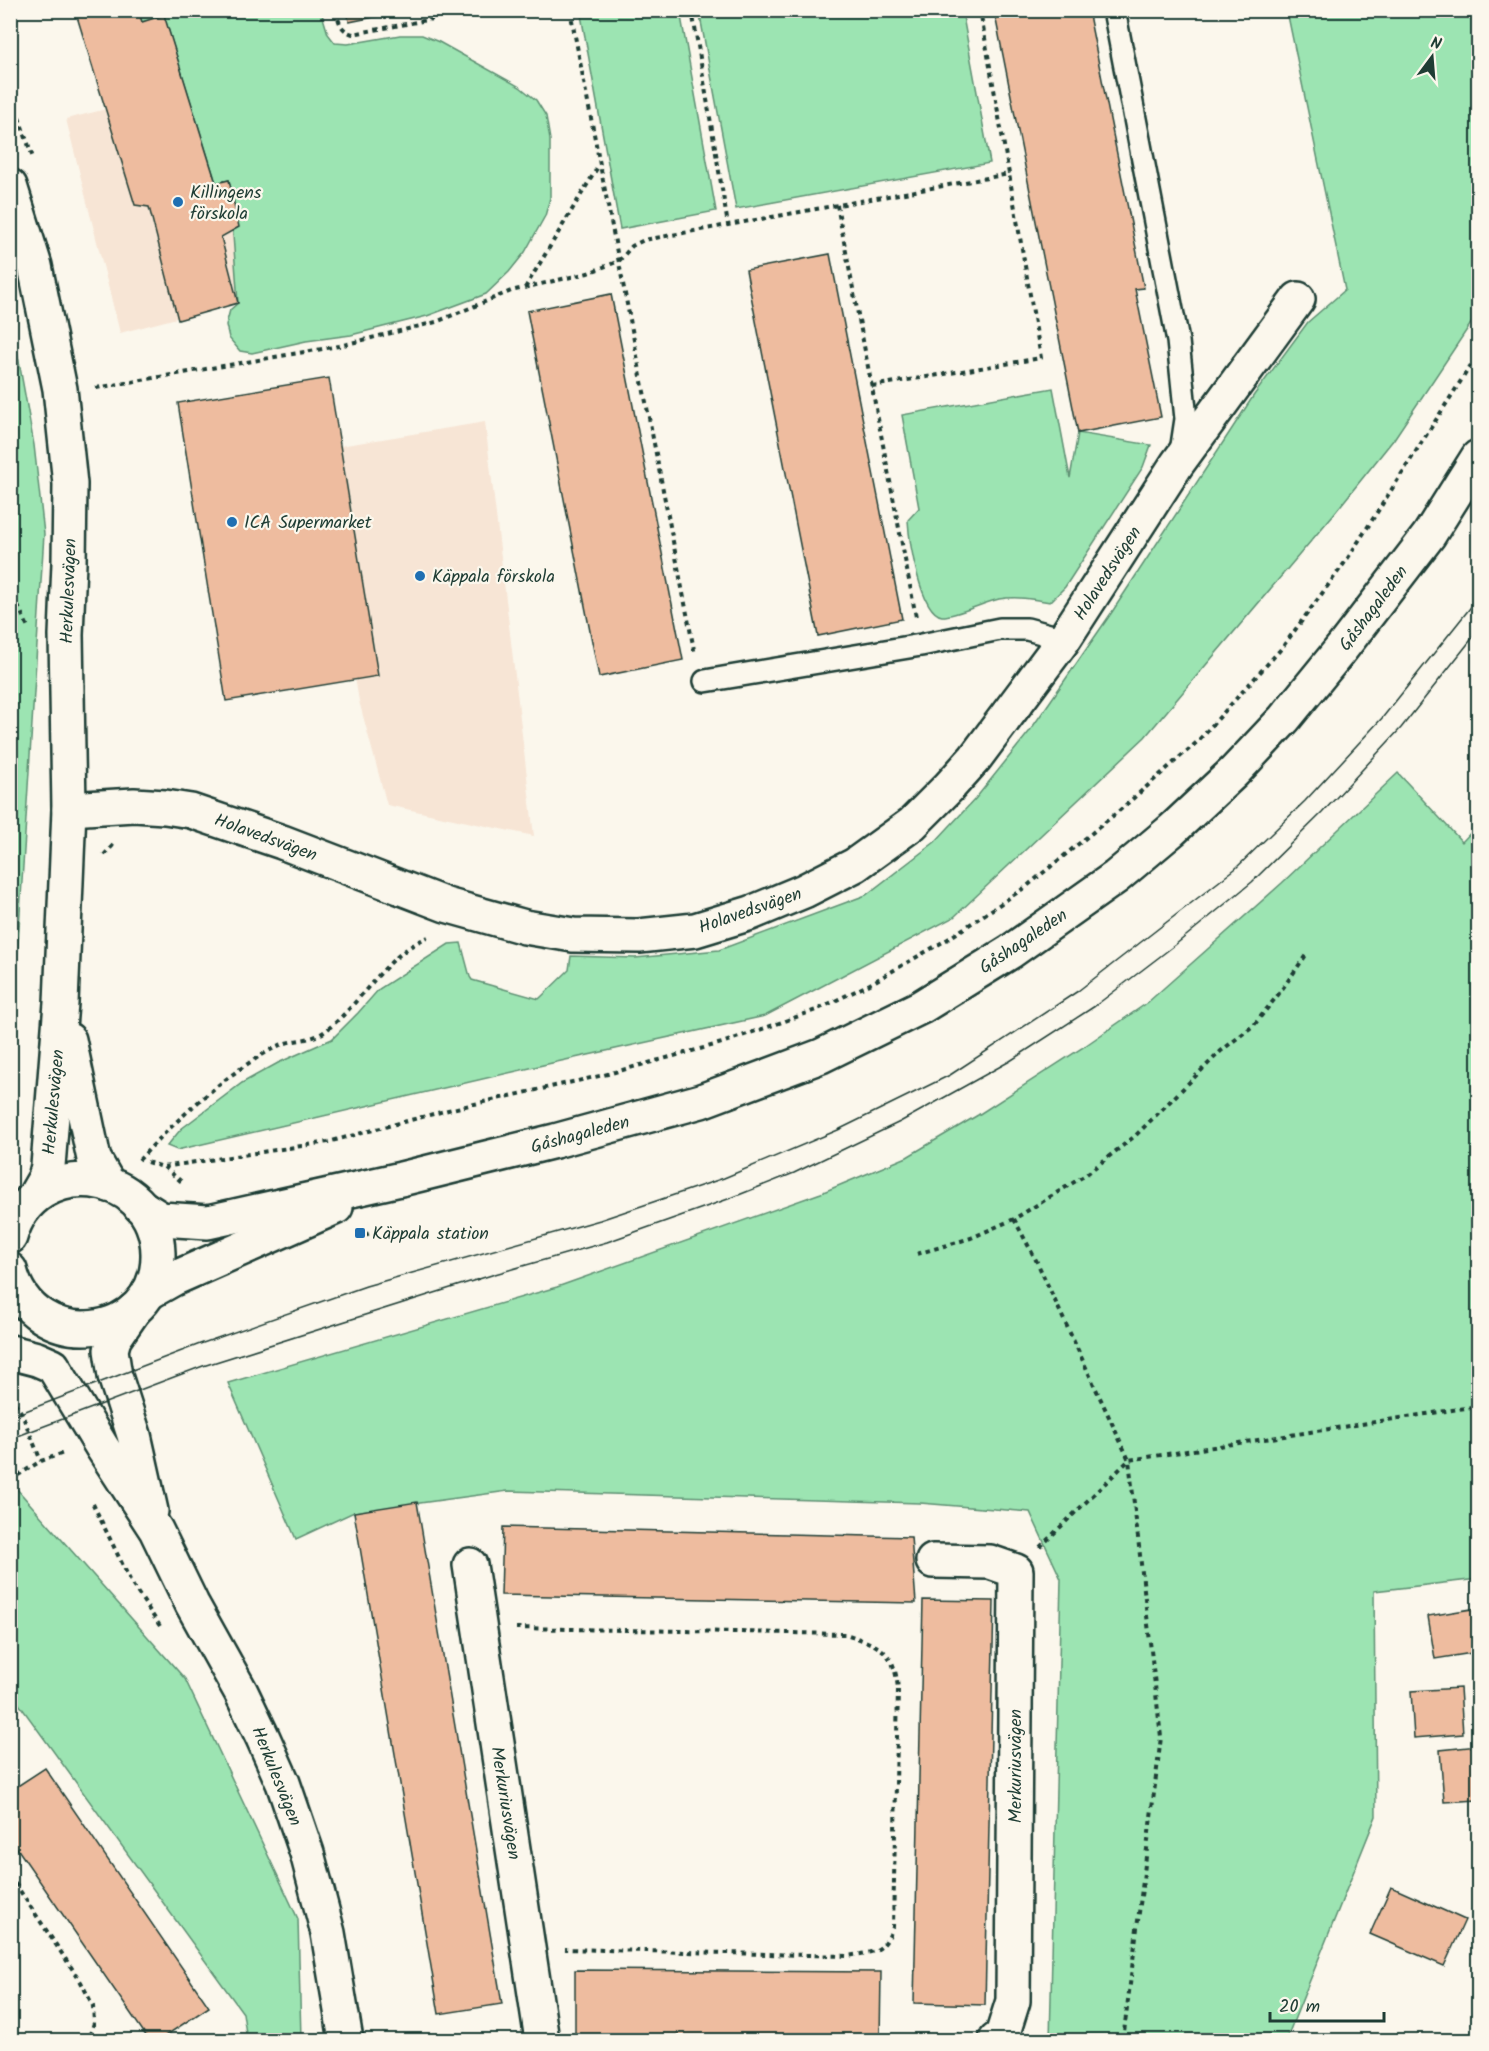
<svg xmlns="http://www.w3.org/2000/svg" width="1489" height="2051" viewBox="0 0 1489 2051" font-family="Kalam,sans-serif">
<style>
.built{fill:#f7e5d5}
.green{fill:#9ce4b2;stroke:#5e9073;stroke-width:1.5}
.building{fill:#eebc9f;stroke:#1f3d34;stroke-width:1.5}
.lines{fill:none;stroke-linecap:round;stroke-linejoin:round}
.lane-casing{stroke:#1f3d34;stroke-width:26}
.street-casing{stroke:#1f3d34;stroke-width:38}
.secondary-casing{stroke:#1f3d34;stroke-width:38}
.path{stroke:#1f3d34;stroke-width:4;stroke-dasharray:4.5 4.5;stroke-linecap:butt}
.lane{stroke:#fbf7ec;stroke-width:21}
.street{stroke:#fbf7ec;stroke-width:33}
.secondary{stroke:#fbf7ec;stroke-width:33}
.tram{stroke:#1f3d34;stroke-width:1.5}
.poi-dot{fill:#1f6fb2;stroke:#fbf7ec;stroke-width:2}
.labels{text-anchor:middle;stroke-width:4.5;stroke-linejoin:round;paint-order:stroke}
.poi-label{font-size:18px;fill:#1f3d34;stroke:#fbf7ec;text-anchor:start}
.street-label{font-size:18px;fill:#1f3d34;stroke:#fbf7ec}
</style>
<rect width="100%" height="100%" fill="#fbf7ec"/>
<filter id="ink" filterUnits="userSpaceOnUse"><feTurbulence type="fractalNoise" baseFrequency=".0167" numOctaves="2"/><feDisplacementMap in="SourceGraphic" scale="12" xChannelSelector="R" yChannelSelector="G"/><feConvolveMatrix kernelMatrix="1 2 1 2 8 2 1 2 1" color-interpolation-filters="sRGB"/></filter>
<g filter="url(#ink)">
<!-- built -->
<g class="built">
<polygon points="228,79 297,286 120,333 66,119"/>
<polygon points="485,422 534,836 387,805 359,701 316,450"/>
</g>
<!-- green -->
<g class="green">
<polygon points="606,10 680,11 716,211 620,229 581,15"/>
<polygon points="138,11 321,11 328,34 335,43 348,44 400,35 422,35 439,42 520,87 536,100 546,116 550,140 550,198 545,216 525,252 509,272 486,294 427,316 351,335 306,341 252,353 240,351 229,338 226,325 230,310 238,303 229,180 216,183 164,16 142,22"/>
<polygon points="699,11 962,11 990,163 736,209"/>
<polygon points="1287,11 1478,11 1478,313 1394,439 1333,515 1145,737 954,917 765,1016 543,1065 177,1150 167,1146 181,1129 242,1083 278,1063 332,1039 358,1013 379,989 449,944 461,943 470,977 472,980 539,999 569,970 571,956 635,958 719,950 866,895 935,842 976,798 1029,732 1112,612 1254,395 1308,322 1345,290"/>
<polygon points="11,317 34,445 44,534 11,1055"/>
<path d="M 1053,388 L 1070,478 L 1078,433 L 1151,445 L 1143,467 L 1065,587 L 1050,602 C 1033,599 1017,596 999,599 C 985,602 953,617 942,616 C 920,613 909,539 908,520 L 919,508 L 902,415 Z"/>
<polygon points="1398,773 1462,842 1478,825 1478,1579 1374,1591 1376,1816 1286,2040 1050,2040 1061,1579 1030,1512 920,1503 508,1491 354,1512 296,1539 228,1383 557,1287 821,1193 907,1157 978,1115 1082,1048 1147,1003 1282,883"/>
<polygon points="16,1488 185,1679 298,1919 301,2040 247,2040 243,2013 14,1697 11,1699 10,1491"/>
</g>
<!-- building -->
<g class="building">
<polygon points="75,10 138,10 142,22 164,15 216,183 229,180 239,227 221,237 238,303 178,320 149,207 135,205"/>
<polygon points="347,10 409,10 349,22"/>
<polygon points="994,10 1088,10 1144,288 1135,289 1161,417 1078,433"/>
<polygon points="830,254 902,619 818,636 746,270"/>
<polygon points="611,294 683,660 599,677 527,311"/>
<polygon points="329,378 378,676 226,701 178,403"/>
<polygon points="417,1502 502,2004 439,2014 354,1512"/>
<polygon points="503,1527 911,1537 916,1603 501,1595"/>
<polygon points="923,1600 994,1601 985,2005 914,2003"/>
<polygon points="1478,1608 1478,1652 1435,1659 1428,1616"/>
<polygon points="1460,1688 1463,1734 1414,1738 1411,1691"/>
<polygon points="1478,1746 1478,1800 1444,1802 1440,1750"/>
<polygon points="45,1768 209,2007 159,2040 149,2040 10,1838 10,1791"/>
<polygon points="1391,1887 1465,1920 1444,1966 1370,1934"/>
<polygon points="575,1970 881,1972 880,2040 575,2040"/>
</g>
<g class="lines">
<defs>
<g id="lane">
<polyline points="1114,10 1178,341 1186,419 1181,452"/>
<polyline points="705,681 921,645 1000,629 1027,629 1064,639"/>
</g>
<g id="street">
<polyline points="69,809 134,805 165,807 191,811 282,842 446,905 525,927 573,935 639,936 695,930 751,913 804,891 855,865 912,824 949,787 975,758 1064,639 1177,464 1298,299"/>
<polyline points="933,1561 990,1562 1016,1571 1013,2001 1002,2036 996,2040"/>
<polyline points="470,1565 542,2040"/>
</g>
<g id="secondary">
<polyline points="10,186 35,266 60,389 70,484 69,563 66,635 69,809 61,1003 48,1166 45,1178 34,1197"/>
<polyline points="69,1040 94,1159 109,1185"/>
<polyline points="140,1206 161,1219 208,1222 401,1179 555,1141 701,1101 821,1056 921,1007 1010,952 1116,877 1172,830 1234,772 1284,719 1342,648 1429,535 1478,457"/>
<path d="M 10,1237 C 33,1153 156,1166 158,1253 C 160,1342 32,1357 10,1270"/>
<polyline points="148,1293 173,1279 336,1207"/>
<polyline points="134,1310 114,1339 111,1350 115,1376 134,1435 151,1511"/>
<polyline points="10,1352 37,1359 53,1366 102,1447 156,1530 192,1604 241,1692 263,1738 283,1783 307,1853 328,1933 346,2040"/>
</g>
</defs>
<!-- lane casing -->
<use href="#lane" class="lane-casing"/>
<!-- street casing -->
<use href="#street" class="street-casing"/>
<!-- secondary casing -->
<use href="#secondary" class="secondary-casing"/>
<!-- path -->
<g class="path">
<path d="M 336,10 C 339,22 340,30 353,34 L 480,10"/>
<polyline points="570,10 695,655"/>
<polyline points="692,10 728,225 1009,174 980,10"/>
<polyline points="10,92 33,158"/>
<polyline points="837,205 916,617"/>
<polyline points="525,288 599,165"/>
<polyline points="872,386 1041,358 1009,174"/>
<polyline points="96,388 339,346 436,322 511,291 588,273 619,261 632,246 644,240 728,225"/>
<polyline points="10,589 29,629"/>
<polyline points="104,855 115,843"/>
<path d="M 139,1160 C 178,1118 228,1071 280,1045 C 294,1039 311,1041 324,1032 C 362,1004 382,957 428,937"/>
<polyline points="147,1162 163,1167 328,1142 452,1109 604,1075 722,1043 816,1010 870,984 948,939 1027,886 1120,810 1197,742 1281,649 1346,561 1478,354"/>
<polyline points="164,1167 183,1183"/>
<polyline points="1014,1219 1037,1262 1129,1460 1161,1737 1123,2040"/>
<polyline points="356,1238 373,1232"/>
<polyline points="917,1254 971,1238 1014,1219 1084,1176 1135,1136 1221,1051 1254,1025 1278,995 1306,955"/>
<polyline points="10,1395 21,1412 41,1461"/>
<polyline points="10,1480 41,1461 64,1453"/>
<polyline points="93,1504 133,1586 160,1626"/>
<polyline points="1040,1547 1129,1460 1478,1406"/>
<path d="M 516,1628 L 846,1634 C 881,1647 894,1649 898,1689 L 893,1927 C 883,1954 873,1952 847,1956 L 565,1949"/>
<polyline points="10,1876 81,1982 93,2006 94,2023 89,2037 84,2040"/>
<polyline points="947,2040 962,2032"/>
</g>
<!-- lane -->
<use href="#lane" class="lane"/>
<!-- street -->
<use href="#street" class="street"/>
<!-- secondary -->
<use href="#secondary" class="secondary"/>
<!-- tram -->
<g class="tram">
<polyline points="10,1417 200,1344 366,1286 600,1220 724,1178 838,1130 950,1075 1078,991 1235,869 1305,801 1383,717 1478,598"/>
<polyline points="10,1439 203,1366 495,1274 607,1242 731,1198 794,1173 900,1122 1010,1061 1095,1006 1175,945 1252,882 1322,813 1401,728 1478,631"/>
</g>
</g>
</g>
<!-- markers -->
<g class="poi-dot">
<circle cx="178" cy="202" r="6"/>
<circle cx="232" cy="522" r="6"/>
<circle cx="420" cy="576" r="6"/>
<rect x="354" y="1227" width="12" height="12" rx="3"/>
</g>
<g class="labels">
<!-- poi labels -->
<g class="poi-label">
<text x="190" y="198">Killingens<tspan x="190" dy="21">förskola</tspan></text>
<text x="244" y="528">ICA Supermarket</text>
<text x="432" y="582">Käppala förskola</text>
<text x="372" y="1239">Käppala station</text>
</g>
<!-- street labels -->
<g class="street-label">
<text transform="translate(1107 573) rotate(-57)" y="6">Holavedsvägen</text>
<text transform="translate(68 591) rotate(-88)" y="6">Herkulesvägen</text>
<text transform="translate(1373 608) rotate(-53)" y="6">Gåshagaleden</text>
<text transform="translate(266 837) rotate(20)" y="6">Holavedsvägen</text>
<text transform="translate(750 910) rotate(-19)" y="6">Holavedsvägen</text>
<text transform="translate(1023 941) rotate(-34)" y="6">Gåshagaleden</text>
<text transform="translate(53 1102) rotate(-85)" y="6">Herkulesvägen</text>
<text transform="translate(580 1134) rotate(-15)" y="6">Gåshagaleden</text>
<text transform="translate(1015 1766) rotate(-90)" y="6">Merkuriusvägen</text>
<text transform="translate(277 1776) rotate(68)" y="6">Herkulesvägen</text>
<text transform="translate(506 1803) rotate(81)" y="6">Merkuriusvägen</text>
</g>
</g>
<!-- margin -->
<rect width="1489" height="2051" fill="none" stroke="#fbf7ec" stroke-width="36"/>
<rect x="18" y="18" width="1453" height="2015" fill="none" stroke="#1f3d34" stroke-width="2" filter="url(#ink)"/>
<!-- north arrow -->
<g transform="translate(1432 57) rotate(16)" stroke="#fbf7ec" stroke-width="4.5" paint-order="stroke">
<path d="M0-4.5L10 22L0 15L-10 22Z" fill="#1f3d34"/>
<text y="-9" font-size="16" font-weight="bold" text-anchor="middle" fill="#1f3d34">N</text>
</g>
<!-- scale -->
<path d="M1270 2012v9h114v-9" fill="none" stroke="#1f3d34" stroke-width="3"/>
<text x="1279" y="2012" font-size="18" fill="#1f3d34" stroke="#fbf7ec" stroke-width="4.5" paint-order="stroke">20 m</text>
</svg>
